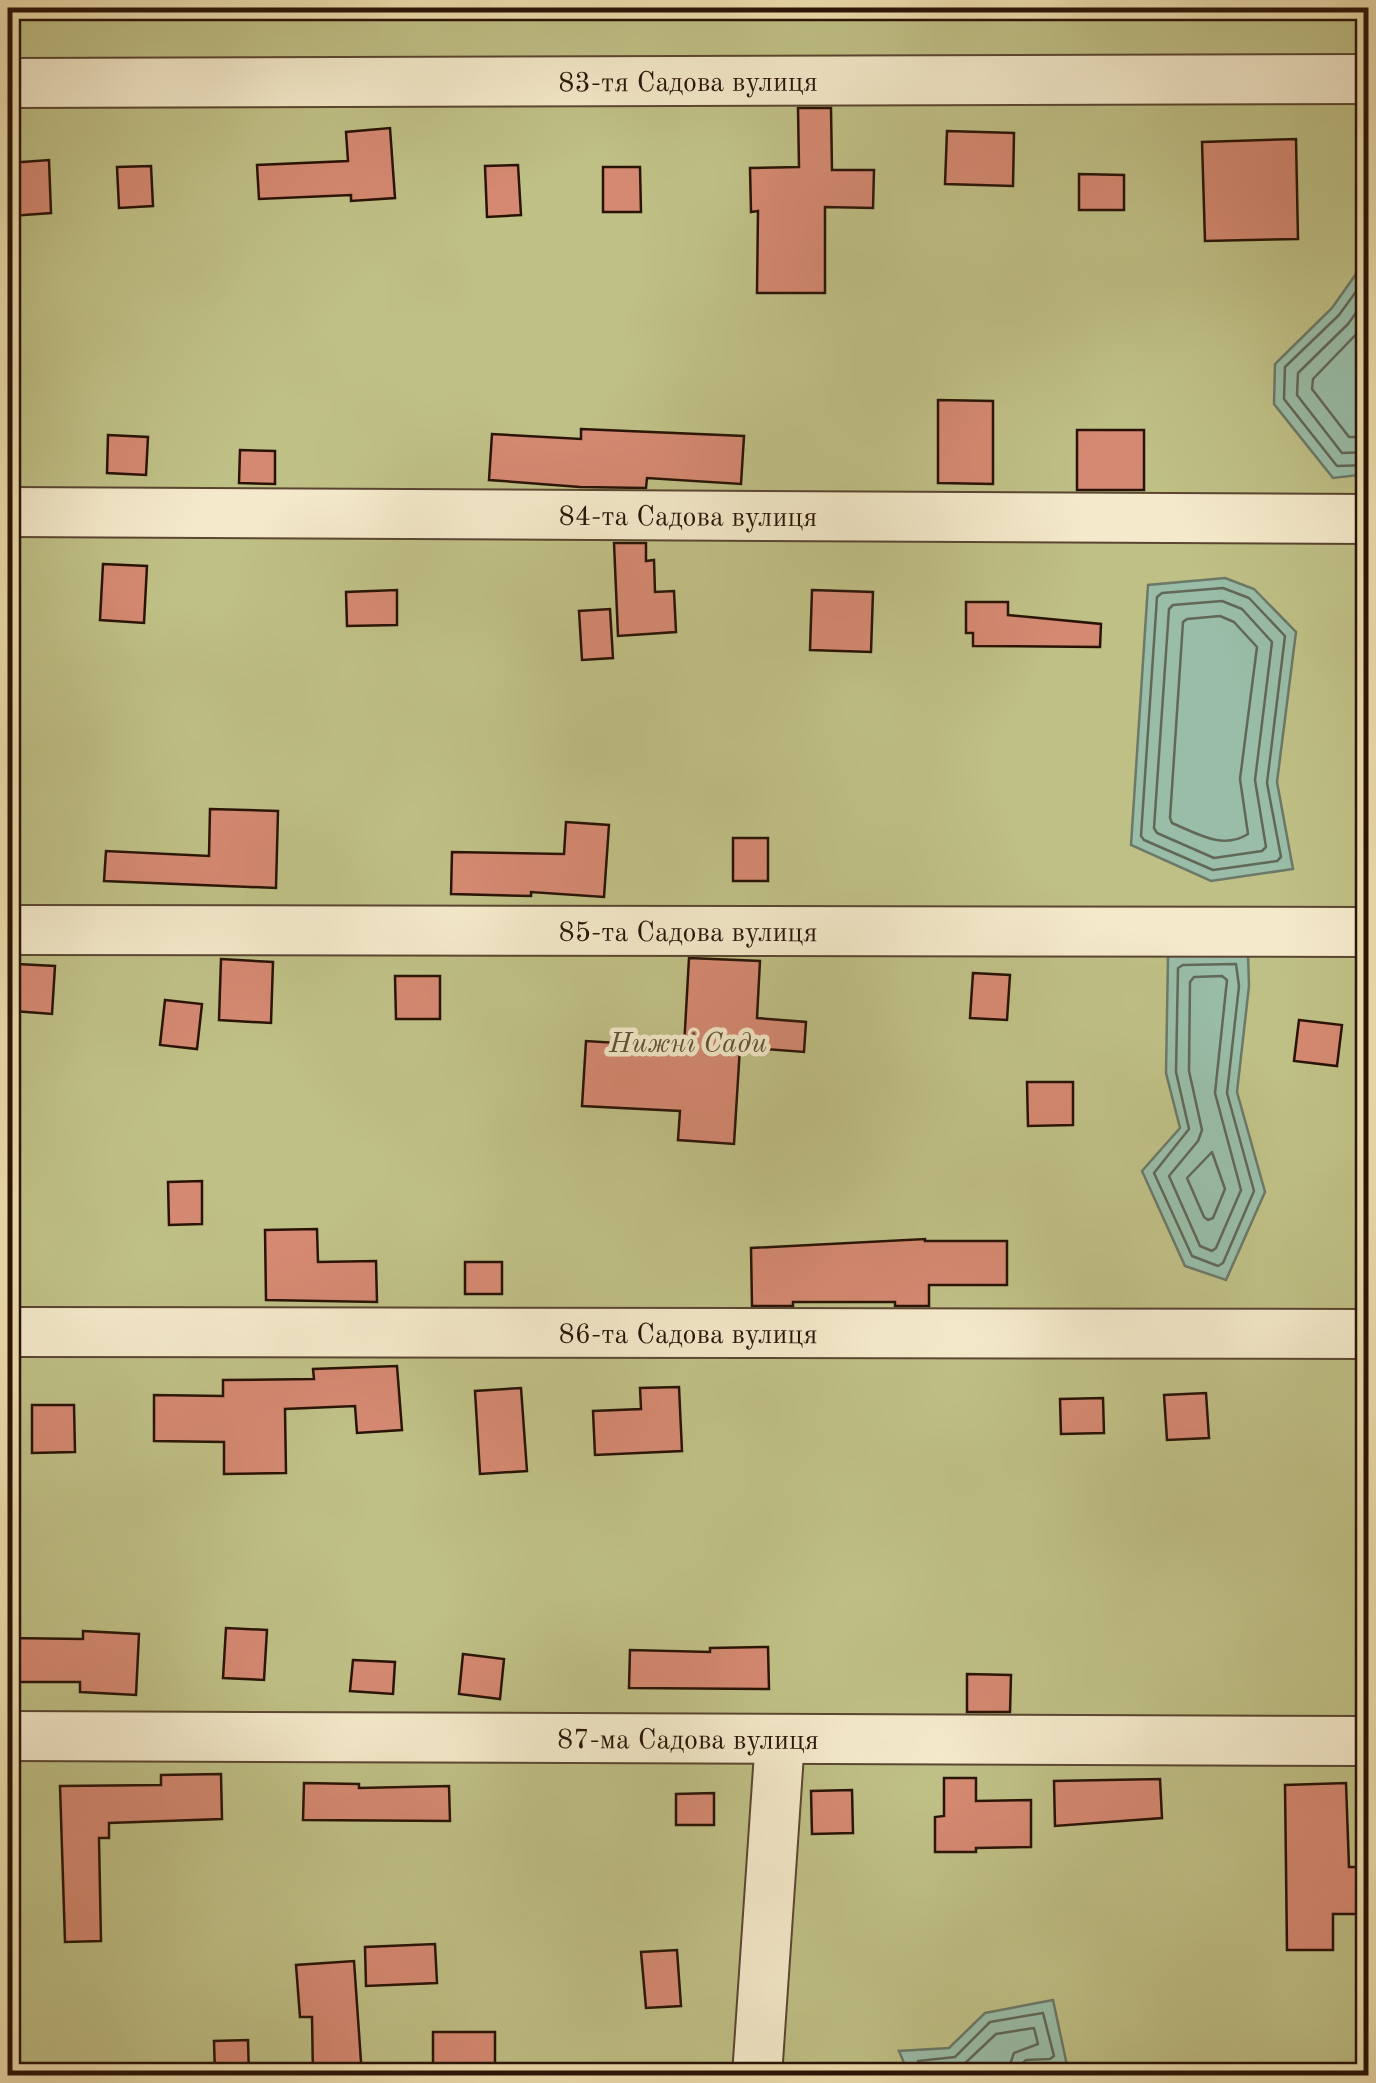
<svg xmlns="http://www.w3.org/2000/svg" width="1376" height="2083" viewBox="0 0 1376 2083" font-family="'Old Standard TT',serif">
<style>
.green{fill:#bfc086;stroke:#746a46;stroke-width:2.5}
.water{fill:#99bda8;stroke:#6c7968;stroke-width:2.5}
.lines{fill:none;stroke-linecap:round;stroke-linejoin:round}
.shore{stroke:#616858;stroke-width:2.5}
.building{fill:#d58972;stroke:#291307;stroke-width:2.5}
.minor-casing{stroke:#5a4631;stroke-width:52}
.minor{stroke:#f4eacb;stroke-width:48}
.labels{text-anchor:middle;stroke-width:9;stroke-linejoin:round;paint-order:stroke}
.street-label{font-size:28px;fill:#291307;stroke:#f4eacb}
.park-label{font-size:28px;font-style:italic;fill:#5e5033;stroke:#f4eacb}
</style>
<rect width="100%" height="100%" fill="#eedfaf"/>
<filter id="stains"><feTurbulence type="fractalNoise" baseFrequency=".002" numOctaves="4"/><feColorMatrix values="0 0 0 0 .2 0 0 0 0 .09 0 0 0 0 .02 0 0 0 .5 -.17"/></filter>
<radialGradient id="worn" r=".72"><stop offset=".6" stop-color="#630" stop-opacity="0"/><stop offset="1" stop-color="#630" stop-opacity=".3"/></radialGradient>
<!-- green -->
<rect class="green" x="8" y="8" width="1360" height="2067"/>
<!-- water -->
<g class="water">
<polygon points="1368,257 1368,474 1333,478 1274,404 1275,364 1332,308"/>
<polygon points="1225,578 1254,589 1296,632 1277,782 1293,869 1211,881 1131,845 1148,585"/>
<polygon points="1248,953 1249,986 1237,1092 1265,1192 1226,1280 1185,1266 1142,1171 1180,1128 1166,1073 1168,956"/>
<polygon points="1053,2000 1068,2070 1030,2068 1028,2076 909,2075 899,2051 949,2048 985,2013"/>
</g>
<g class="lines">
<!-- shore -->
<g class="shore">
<polyline points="1368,275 1339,315 1285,367 1284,399 1337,466 1368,465"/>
<polyline points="1368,296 1348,324 1298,373 1297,395 1342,453 1368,452"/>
<polyline points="1368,322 1313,379 1312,389 1349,437 1368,437"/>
<polygon points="1223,588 1249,598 1285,636 1267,783 1281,857 1277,861 1213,870 1144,840 1141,836 1157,597 1162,593"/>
<polygon points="1222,601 1242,609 1272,642 1255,780 1266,847 1262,851 1214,858 1157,833 1154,828 1169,609 1173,605"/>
<path d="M 1220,616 L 1234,622 L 1257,647 L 1240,779 L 1248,834 C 1223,850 1198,834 1172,823 L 1170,818 L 1183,622 L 1187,619 Z"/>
<polygon points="1236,964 1239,986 1227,1093 1254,1191 1223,1263 1218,1266 1192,1256 1154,1173 1189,1129 1176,1072 1178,968 1183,965"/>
<polygon points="1194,977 1222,976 1227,980 1215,1093 1241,1190 1216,1248 1212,1251 1200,1246 1169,1176 1198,1141 1202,1130 1189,1071 1190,982"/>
<polygon points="1212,1152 1225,1189 1213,1218 1208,1220 1204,1217 1187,1178"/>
<polyline points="917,2076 918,2061 955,2057 990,2022 1043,2013 1054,2056 1050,2059 1026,2060 1020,2066 1019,2076"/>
<polyline points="930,2076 934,2072 961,2067 996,2034 1034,2028 1038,2044 1014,2053 1006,2076"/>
</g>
</g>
<!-- building -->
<g class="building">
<polygon points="798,108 831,108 832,170 874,170 873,208 825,207 825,293 757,293 758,211 751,212 750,168 799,167"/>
<polygon points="390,128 395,198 351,201 351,195 259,199 257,165 348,161 346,132"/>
<polygon points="947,131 1014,133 1013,186 945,184"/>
<polygon points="1296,139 1298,239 1205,241 1202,142"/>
<polygon points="49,160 51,213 11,216 9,163"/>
<polygon points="518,165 521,215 487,217 485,166"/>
<polygon points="151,166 153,206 119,208 117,167"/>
<polygon points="603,167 640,167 641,212 603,212"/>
<polygon points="1079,174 1124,175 1124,210 1079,210"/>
<polygon points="938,400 993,401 993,484 938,483"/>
<polygon points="581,429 744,436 741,484 647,478 646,488 580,487 489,480 492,434 581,439"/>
<rect x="1077" y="430" width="67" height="60"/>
<polygon points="108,435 148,437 146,475 107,473"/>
<polygon points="240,450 275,451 275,484 239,483"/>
<polygon points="614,543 646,543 646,561 654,560 655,592 674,591 676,632 618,636"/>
<polygon points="103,564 147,566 144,623 100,620"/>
<polygon points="397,590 397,625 347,626 346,592"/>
<polygon points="812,590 873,592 871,652 810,650"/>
<polygon points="966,602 1008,602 1008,615 1101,624 1100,647 973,646 973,633 966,633"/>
<polygon points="610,609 613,658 582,660 579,611"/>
<polygon points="210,809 278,811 276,888 104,881 106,851 209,856"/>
<polygon points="566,822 609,825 604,897 531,892 531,896 451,894 452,852 564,854"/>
<rect x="733" y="838" width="35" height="43"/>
<polygon points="689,958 760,961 757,1018 806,1022 804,1052 740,1047 734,1144 678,1140 680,1111 582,1106 586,1041 684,1047"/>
<polygon points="221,959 273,962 271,1023 219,1020"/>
<polygon points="17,964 55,966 52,1014 14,1011"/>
<polygon points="973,973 1010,975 1007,1020 970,1018"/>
<polygon points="395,976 440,976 440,1019 396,1019"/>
<polygon points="165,1000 202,1004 197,1049 160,1045"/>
<polygon points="1299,1020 1342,1025 1337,1066 1294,1061"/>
<polygon points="1027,1082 1073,1082 1073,1125 1028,1126"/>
<polygon points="202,1181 202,1224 169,1225 168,1182"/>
<polygon points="317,1229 318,1262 376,1261 377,1302 266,1300 265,1230"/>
<polygon points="925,1239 925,1241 1007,1241 1007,1285 929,1285 929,1306 895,1306 895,1302 793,1302 793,1306 752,1306 751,1248"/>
<rect x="465" y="1262" width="37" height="32"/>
<polygon points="397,1366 402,1430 357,1433 355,1406 285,1409 286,1473 224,1474 224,1442 154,1441 154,1395 223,1396 223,1380 314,1379 313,1369"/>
<polygon points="679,1387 682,1451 595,1455 593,1411 641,1409 640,1388"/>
<polygon points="521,1388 527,1471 480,1474 475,1391"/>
<polygon points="1206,1393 1209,1438 1167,1440 1164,1395"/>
<polygon points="1103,1398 1104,1433 1061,1434 1060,1399"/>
<polygon points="32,1405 74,1405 75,1452 32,1453"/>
<polygon points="226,1628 267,1630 264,1680 223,1678"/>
<polygon points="83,1631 139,1634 136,1695 80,1692 80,1682 8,1682 8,1638 83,1639"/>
<polygon points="768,1647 769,1689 629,1688 630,1650 710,1652 710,1648"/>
<polygon points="463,1654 504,1659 500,1699 459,1694"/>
<polygon points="353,1660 395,1662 393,1694 350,1691"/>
<polygon points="967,1674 1011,1675 1010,1712 967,1712"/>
<polygon points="221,1774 222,1819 109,1823 109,1838 99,1838 101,1941 65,1942 60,1786 161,1785 161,1775"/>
<polygon points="944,1778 976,1778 976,1801 1031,1800 1031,1847 976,1848 976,1852 935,1852 935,1817 944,1816"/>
<polygon points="1160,1779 1162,1818 1055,1826 1054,1781"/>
<polygon points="304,1783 359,1784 359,1788 449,1786 450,1821 303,1820"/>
<polygon points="1346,1783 1349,1867 1368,1867 1368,1914 1333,1914 1333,1950 1287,1950 1285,1785"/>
<polygon points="852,1790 853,1833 812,1834 811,1791"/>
<polygon points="714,1793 714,1825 676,1825 676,1794"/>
<polygon points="435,1944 437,1983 366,1986 365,1947"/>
<polygon points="677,1950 681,2006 646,2008 641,1952"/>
<polygon points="354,1961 362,2076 313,2076 312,2017 300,2017 296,1965"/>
<rect x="433" y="2032" width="62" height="44"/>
<polygon points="248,2040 249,2076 215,2076 214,2041"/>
</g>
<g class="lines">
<defs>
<g id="minor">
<path id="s1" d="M 8,83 L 1368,79"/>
<path id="s2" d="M 8,512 L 1368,519"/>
<path id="s3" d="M 8,930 L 1368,932"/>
<path id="s4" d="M 8,1332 L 1368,1334"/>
<path id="s5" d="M 8,1736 L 1368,1741"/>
<polyline points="757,2076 780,1739"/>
</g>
</defs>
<!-- minor casing -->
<use href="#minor" class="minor-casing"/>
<!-- minor -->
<use href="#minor" class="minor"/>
</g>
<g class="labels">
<!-- street labels -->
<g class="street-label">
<text dy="10" stroke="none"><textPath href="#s1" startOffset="680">83-тя Садова вулиця</textPath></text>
<text dy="10" stroke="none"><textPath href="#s2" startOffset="680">84-та Садова вулиця</textPath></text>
<text dy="10" stroke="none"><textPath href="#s3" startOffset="680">85-та Садова вулиця</textPath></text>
<text dy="10" stroke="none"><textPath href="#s4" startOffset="680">86-та Садова вулиця</textPath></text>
<text dy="10" stroke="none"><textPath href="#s5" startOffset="680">87-ма Садова вулиця</textPath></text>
</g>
<!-- park labels -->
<g class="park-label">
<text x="688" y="1052">Нижні Сади</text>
</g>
</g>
<!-- margin -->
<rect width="1376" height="2083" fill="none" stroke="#eedfaf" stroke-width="40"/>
<rect x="10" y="10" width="1356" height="2063" fill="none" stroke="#291307" stroke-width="5"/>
<rect x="20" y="20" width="1336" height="2043" fill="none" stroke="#291307" stroke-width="2.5"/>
<rect width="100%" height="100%" filter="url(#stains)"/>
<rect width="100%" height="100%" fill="url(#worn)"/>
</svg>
